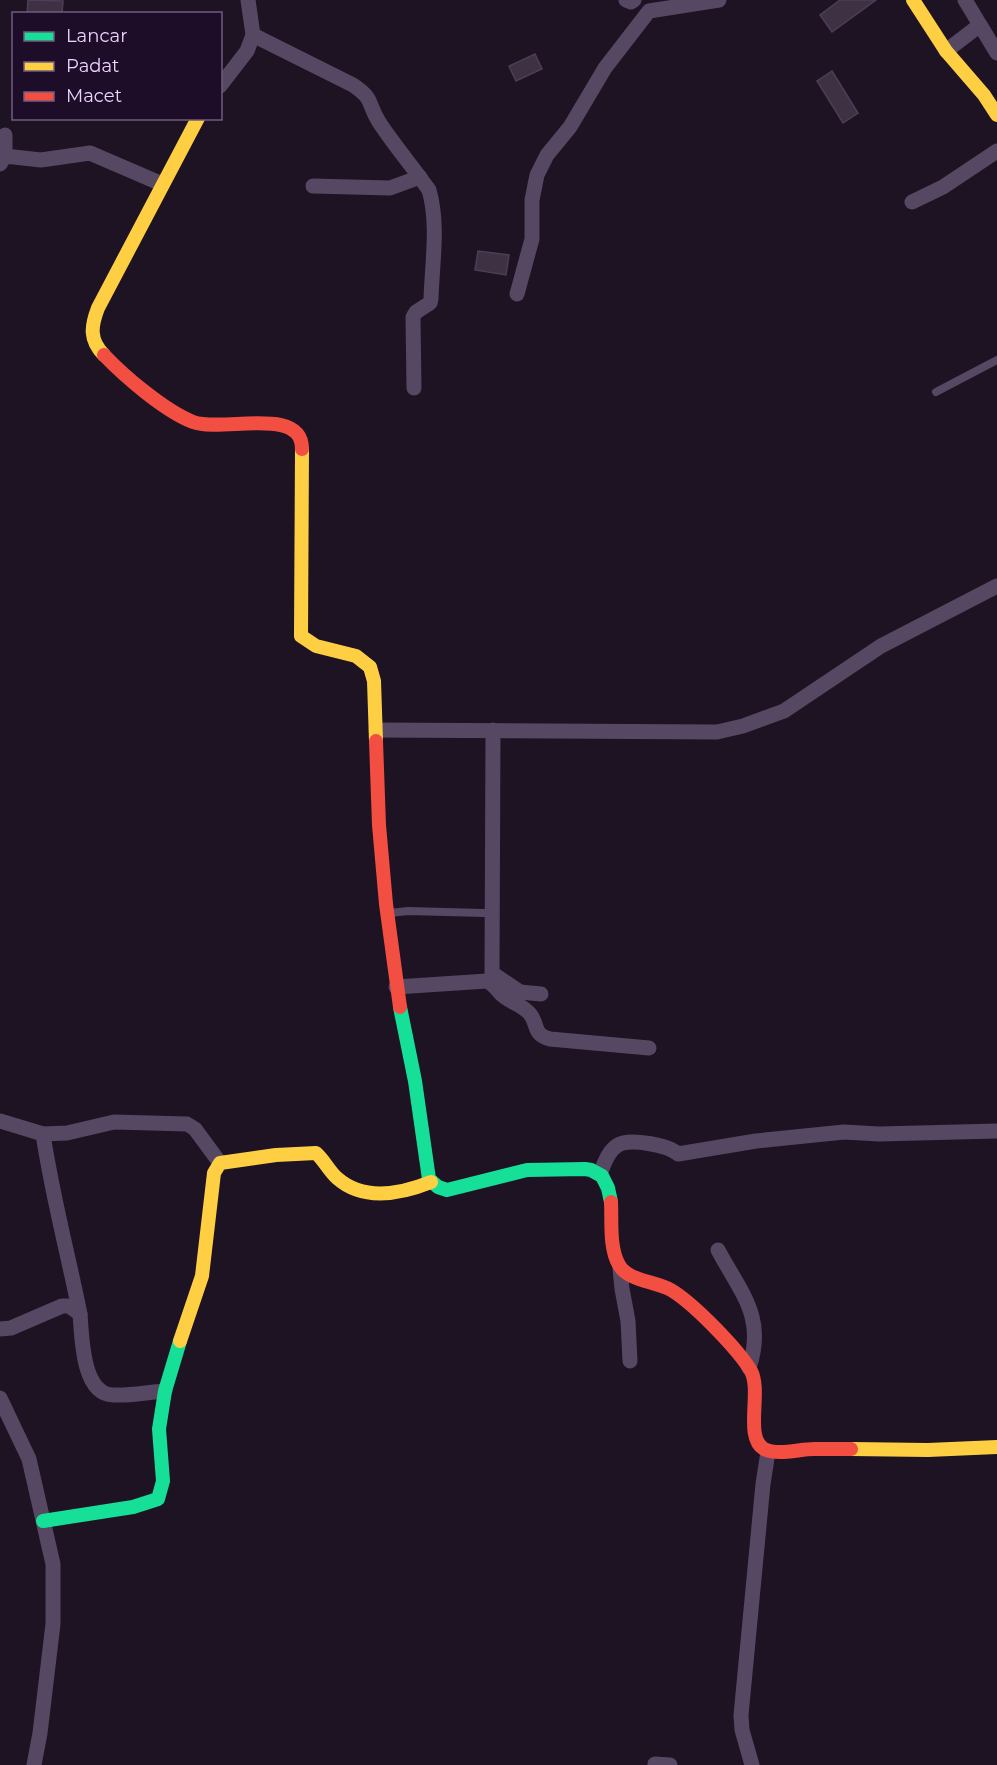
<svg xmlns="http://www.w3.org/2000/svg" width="997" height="1765" viewBox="0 0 997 1765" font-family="Montserrat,sans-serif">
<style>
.building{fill:#3e3144;stroke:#4e3d56;stroke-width:1.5}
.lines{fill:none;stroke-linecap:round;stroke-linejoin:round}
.lane{stroke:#564763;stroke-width:8}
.street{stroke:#564763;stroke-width:15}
.fast{stroke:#16e098;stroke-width:14}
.slow{stroke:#ffcf43;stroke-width:14}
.jam{stroke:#f24e42;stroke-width:14}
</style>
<rect width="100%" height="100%" fill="#1d1322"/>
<!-- building -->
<g class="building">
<polygon points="28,0 63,1 62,14 27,14"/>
<polygon points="840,0 876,0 832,32 820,15"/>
<polygon points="535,54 542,69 516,81 509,66"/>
<polygon points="832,71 858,113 843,123 817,81"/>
<polygon points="478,251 509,255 506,275 475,270"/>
</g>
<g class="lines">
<!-- lane -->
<g class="lane">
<polyline points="936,392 997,360"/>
<polyline points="390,913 408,911 484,913"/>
</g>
<!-- street -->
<g class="street">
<polyline points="626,0 631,2 634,0"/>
<polyline points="980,25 997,53"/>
<path d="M 253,35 L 353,85 C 375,100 367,103 379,122 C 394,145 413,167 429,190 C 439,224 432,264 431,299 L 430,303 L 416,312 L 413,317 L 414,388"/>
<polyline points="946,51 980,25 965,0"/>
<polyline points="220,86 247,51 253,35 248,0"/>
<polyline points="5,156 5,135"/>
<polyline points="0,164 5,156 41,160 90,153 162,184"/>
<polyline points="313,186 390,188 420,177"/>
<polyline points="912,202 943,187 997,151"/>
<polyline points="517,294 532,239 532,200 537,175 547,155 570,127 605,68 649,11 719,0"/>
<polyline points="376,730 717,732 743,726 784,711 881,646 997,586"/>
<polyline points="493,730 492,973 520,992 541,994"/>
<path d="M 396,987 L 487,981 C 494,984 496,989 501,994 C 509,1002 523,1005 530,1014 C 539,1025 532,1034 550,1039 L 649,1048"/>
<polyline points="0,1121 43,1134 67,1133 114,1122 187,1124 195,1129 220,1163"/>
<path d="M 43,1134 C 52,1195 68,1254 80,1314"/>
<path d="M 600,1174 C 604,1164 608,1151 618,1145 C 630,1138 668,1145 678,1154 L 756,1141 L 844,1132 L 879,1134 L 997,1131"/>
<path d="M 718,1250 C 741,1293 766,1317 749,1368"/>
<polyline points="620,1269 622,1289 628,1321 630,1361"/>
<path d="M 0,1329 L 11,1328 L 62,1306 L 69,1306 L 80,1314 C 82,1337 82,1394 113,1395 C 130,1396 148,1392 165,1391"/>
<polyline points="0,1398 29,1459 53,1564 53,1624 40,1733 34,1765"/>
<polyline points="655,1764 670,1765"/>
<polyline points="752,1765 742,1730 741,1715 763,1484 768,1452"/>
</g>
<!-- fast -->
<g class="fast">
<polyline points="400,1007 415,1081 429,1179 438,1187 447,1190 527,1170 585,1169 591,1170 602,1176 608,1188 611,1202"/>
<polyline points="43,1521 133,1507 158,1499 163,1481 159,1429 165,1391 180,1341"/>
</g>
<!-- slow -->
<g class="slow">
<polyline points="913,0 946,51 984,95 997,115"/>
<path d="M 104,355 C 89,340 91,326 98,308 L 198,118"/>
<polyline points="302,449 301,636 316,646 356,656 370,667 374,681 376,741"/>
<path d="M 180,1341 L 202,1276 L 214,1173 L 220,1163 L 276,1155 L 316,1153 C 324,1160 329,1171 337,1178 C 364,1202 401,1194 431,1182"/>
<polyline points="851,1449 928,1450 997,1447"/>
</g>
<!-- jam -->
<g class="jam">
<path d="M 104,355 C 125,377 165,411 193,422 C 222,433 302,405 302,449"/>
<polyline points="376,741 379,825 386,904 400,1007"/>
<path d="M 611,1202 C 612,1221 609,1248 619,1265 C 628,1281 655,1281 671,1290 C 693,1303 738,1349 751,1371 C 762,1392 744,1437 764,1449 C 778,1456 799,1449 814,1449 C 826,1449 838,1449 851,1449"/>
</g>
</g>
<!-- legend -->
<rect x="12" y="12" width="210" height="108" fill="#1e0d28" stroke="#715c7e" stroke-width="1.5"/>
<rect x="24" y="32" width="30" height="9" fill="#16e098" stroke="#715c7e" stroke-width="1.5"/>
<text x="66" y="42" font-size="18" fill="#edd3ff">Lancar</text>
<rect x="24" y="62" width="30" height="9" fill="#ffcf43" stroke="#715c7e" stroke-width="1.5"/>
<text x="66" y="72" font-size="18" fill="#edd3ff">Padat</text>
<rect x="24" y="92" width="30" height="9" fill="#f24e42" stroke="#715c7e" stroke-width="1.5"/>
<text x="66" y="102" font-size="18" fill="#edd3ff">Macet</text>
</svg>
